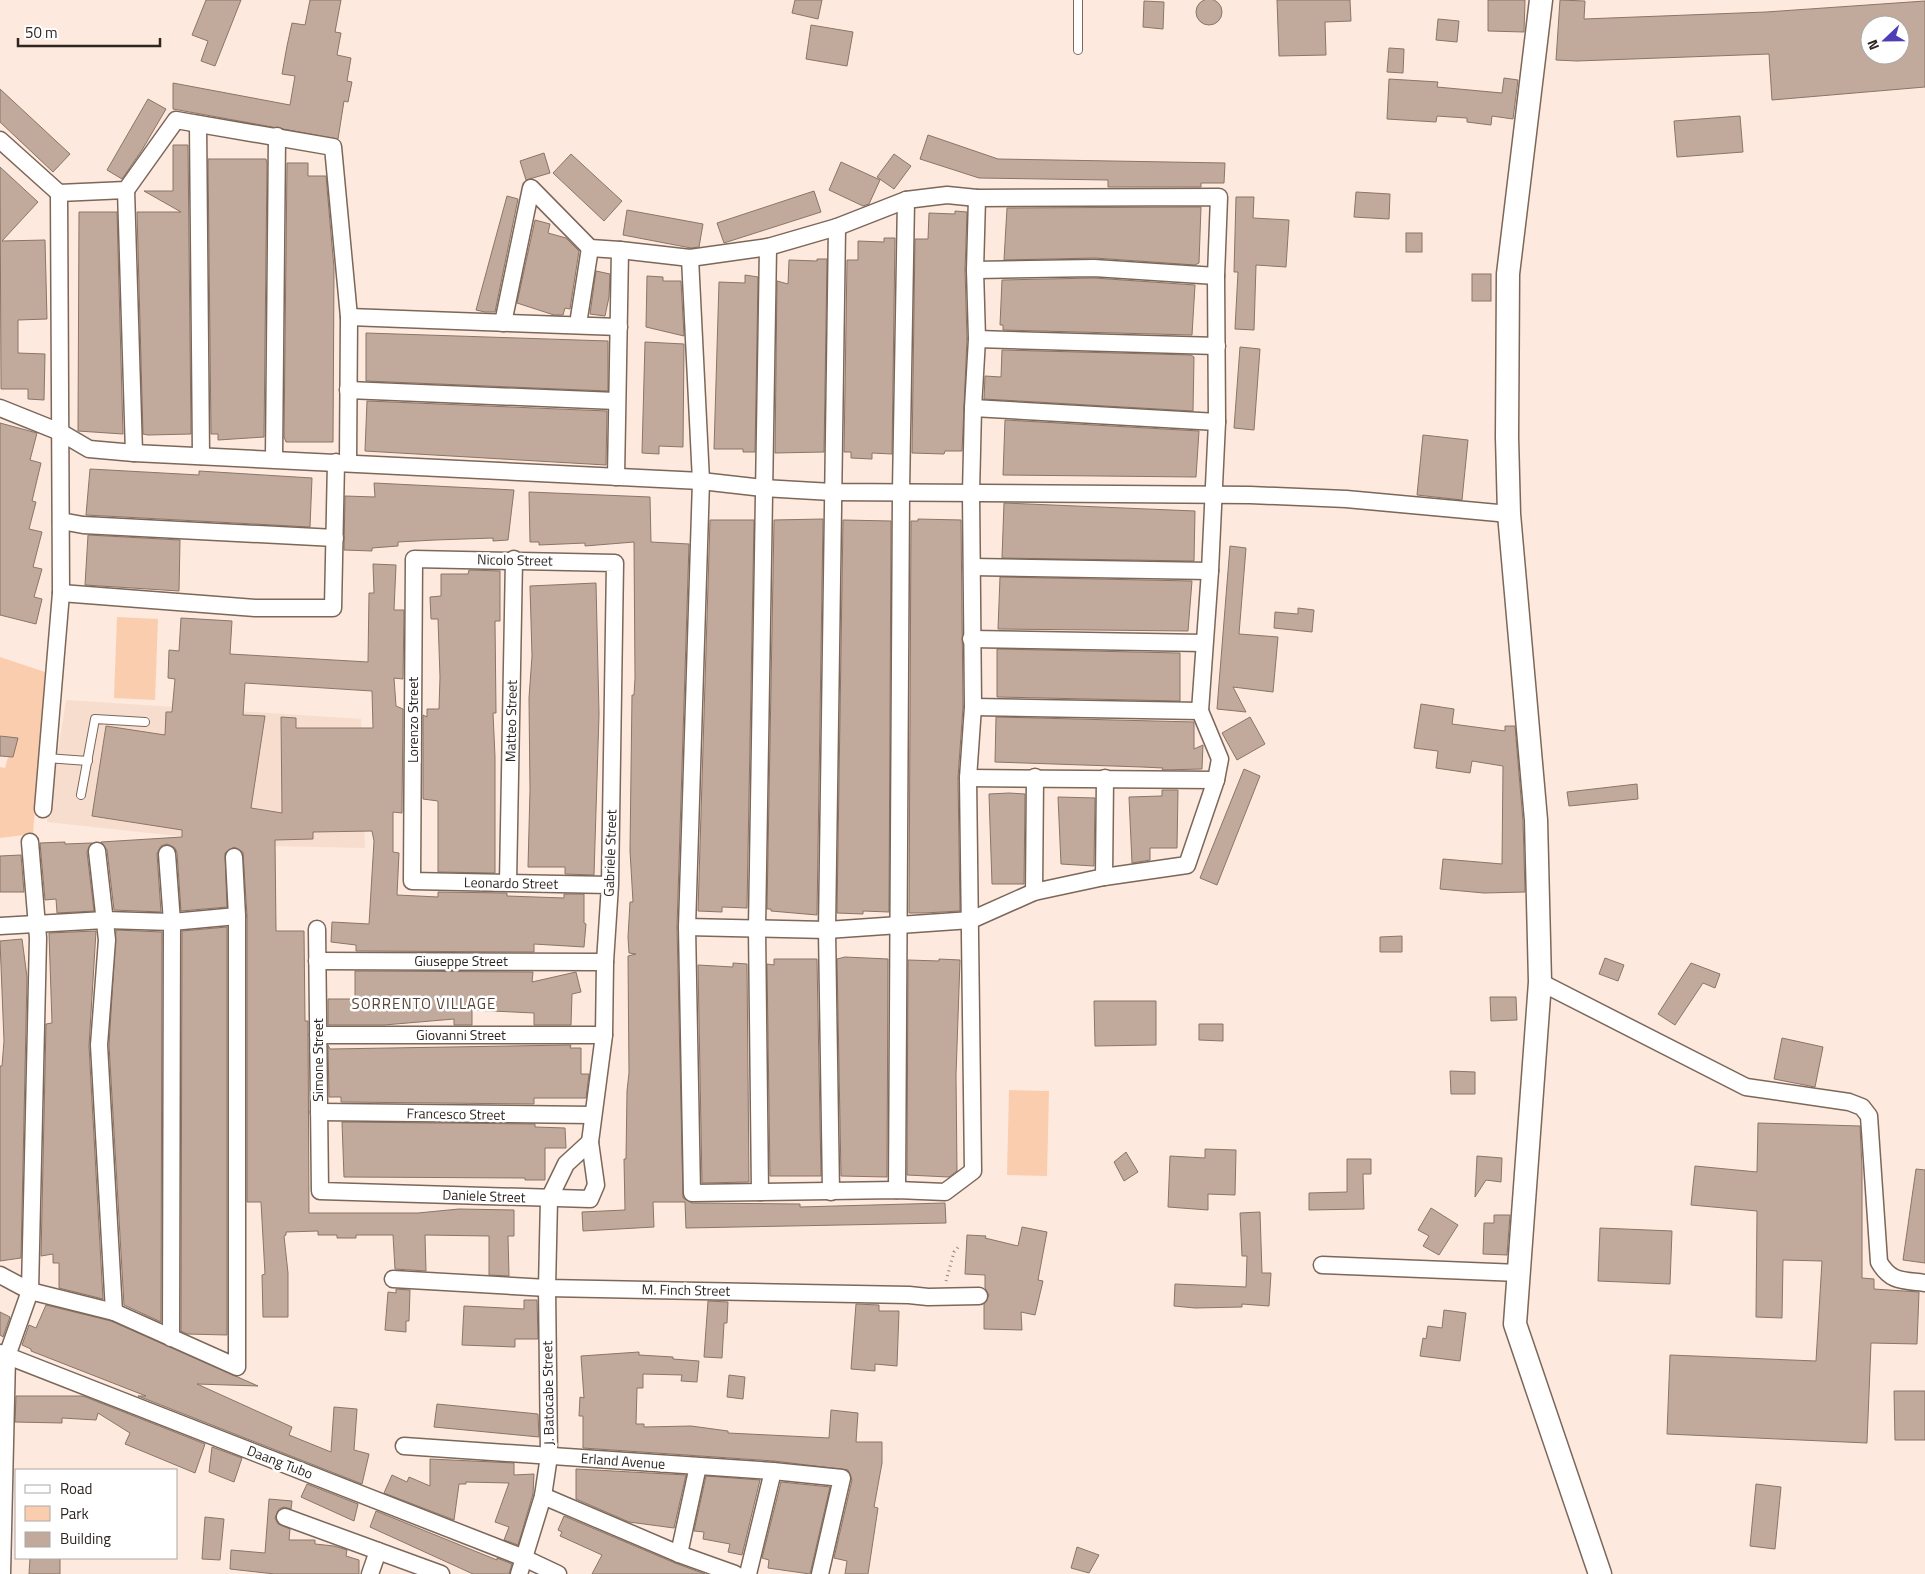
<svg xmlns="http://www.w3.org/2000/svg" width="1925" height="1574" viewBox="0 0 1925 1574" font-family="'Titillium Web',sans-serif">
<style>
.built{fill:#f7ddcd}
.green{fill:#fbcdaf}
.building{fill:#c1aa9b;stroke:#8a7567;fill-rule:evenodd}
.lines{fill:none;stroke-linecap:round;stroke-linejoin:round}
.lane-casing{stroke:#7c6759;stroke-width:10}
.street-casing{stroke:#7c6759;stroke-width:19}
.secondary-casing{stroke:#7c6759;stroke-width:25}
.path{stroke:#92847b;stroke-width:3;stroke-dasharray:1 4;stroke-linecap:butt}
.lane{stroke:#fff;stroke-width:8}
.street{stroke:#fff;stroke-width:16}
.secondary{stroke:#fff;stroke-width:22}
.labels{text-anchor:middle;stroke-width:5;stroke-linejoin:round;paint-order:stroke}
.street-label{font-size:14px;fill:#2f2621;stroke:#fff}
.neighbourhood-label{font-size:15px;letter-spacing:1px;fill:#564235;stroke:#fff}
</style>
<rect width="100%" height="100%" fill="#fde9dd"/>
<!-- built -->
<polygon class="built" points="66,700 361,719 365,848 270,846 47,822"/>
<!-- green -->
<g class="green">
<polygon points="117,617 158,619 155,700 114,698"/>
<polygon points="0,657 45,672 33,834 0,838 0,767 5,768 13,739 0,735"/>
<polygon points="1009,1090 1049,1091 1047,1176 1007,1175"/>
</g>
<!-- building -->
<g class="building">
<circle cx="1209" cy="12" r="13"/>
<polygon points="206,0 241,0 215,66 201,61 208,41 192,35"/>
<polygon points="310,0 341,0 335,32 341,33 337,55 351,58 347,81 352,82 348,102 344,101 338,139 173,109 173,83 290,105 295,76 282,74 287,46 292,23 305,25"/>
<polygon points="795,0 822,0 818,19 792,13"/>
<polygon points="1277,0 1350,0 1351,21 1325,22 1326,55 1279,56"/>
<polygon points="1488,0 1525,0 1524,32 1488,31"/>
<path d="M 1560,0 L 1585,1 L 1584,19 L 1766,12 L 1925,1 L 1925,87 L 1772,100 L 1769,54 L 1577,61 L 1556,60 ZM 1870,25 L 1900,25 L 1900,55 L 1870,55 Z"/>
<polygon points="1144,1 1164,2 1163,29 1143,27"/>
<polygon points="1438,19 1459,21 1457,42 1436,40"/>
<polygon points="811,25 853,32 847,66 806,59"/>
<polygon points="1389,48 1404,49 1403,73 1387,72"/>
<polygon points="1504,78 1518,80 1513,119 1492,116 1491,125 1467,122 1467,118 1451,117 1437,116 1436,122 1387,119 1389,79 1438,82 1437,87 1502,93"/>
<polygon points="0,89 70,154 53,172 0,122"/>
<polygon points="148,99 166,109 142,150 122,179 107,170"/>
<polygon points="1740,116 1743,152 1677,157 1674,121"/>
<polygon points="928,135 998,159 1225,163 1224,183 1201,183 1201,187 1108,187 1108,180 979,178 920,159"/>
<polygon points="173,145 188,145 191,434 148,435 143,434 137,212 181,212 144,191 173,191"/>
<polygon points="544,153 550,173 526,180 520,161"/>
<polygon points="571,154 622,201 604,221 553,173"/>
<polygon points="894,154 911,166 894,189 877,177"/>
<polygon points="208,159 266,159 267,163 264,437 218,440 218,434 211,434"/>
<polygon points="841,162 880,180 869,204 863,206 829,190"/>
<polygon points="287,163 308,163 308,176 326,176 334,268 333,442 286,442 284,437"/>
<polygon points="0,167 38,202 2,241 45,240 47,319 18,320 18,353 45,354 44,400 28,399 28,389 1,389"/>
<polygon points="814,191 821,212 724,243 717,223"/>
<polygon points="1356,192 1390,194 1389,219 1354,217"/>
<polygon points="507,196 518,199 495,312 485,312 476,310"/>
<polygon points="1236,197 1254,197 1253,218 1289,220 1286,267 1256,265 1254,330 1235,329 1238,272 1234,272"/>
<polygon points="1201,207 1199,263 1195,265 1095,258 1004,260 1007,208"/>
<polygon points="627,210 703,224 699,247 691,248 623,235"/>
<polygon points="955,211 967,212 965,270 967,339 962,451 945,451 944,454 912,453 915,239 928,239 929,213 955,214"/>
<polygon points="79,212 117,212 123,434 78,431"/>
<polygon points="535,220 550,224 548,233 566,238 579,251 570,309 565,308 563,315 554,315 517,303"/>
<rect x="1406" y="233" width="16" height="19"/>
<polygon points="884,238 895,238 892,454 872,453 872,459 851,458 851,452 844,452 847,260 858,260 858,241 884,242"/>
<polygon points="817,259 827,259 824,452 775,453 777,281 788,284 789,260 817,261"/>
<polygon points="596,271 610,274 609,297 605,316 590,314"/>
<rect x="1472" y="274" width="19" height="27"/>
<polygon points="745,275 758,277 755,452 743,452 743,449 714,449 719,282 745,283"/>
<polygon points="647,276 663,277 663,281 681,281 684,336 646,327"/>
<polygon points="1094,278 1195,285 1192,335 1003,330 1003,325 1000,325 1002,280"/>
<polygon points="366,333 608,341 608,391 366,381"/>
<polygon points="645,342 684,344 683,447 659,446 659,454 642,453"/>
<polygon points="1240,347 1260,349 1254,430 1234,428"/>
<polygon points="1002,350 1191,355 1194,357 1193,411 984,399 985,376 1001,377"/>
<polygon points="367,401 607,411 606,465 365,451"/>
<polygon points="1005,420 1199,431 1196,477 1003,475"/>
<polygon points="0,423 37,433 30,460 41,463 32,501 36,502 29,529 42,532 33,567 42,569 34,597 42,599 36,624 0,615"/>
<polygon points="1423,435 1468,440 1462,500 1417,495"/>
<polygon points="90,469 199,475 199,471 312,478 310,527 86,515"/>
<polygon points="374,483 514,490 508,540 493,541 493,538 435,540 398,542 398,546 372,548 372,551 344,550 345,496 375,497"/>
<polygon points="529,492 650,497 651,542 689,544 677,927 683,1198 692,1203 800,1204 800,1207 945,1203 946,1223 686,1228 685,1202 653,1202 654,1227 583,1231 582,1212 625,1210 624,1159 626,1159 627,1091 629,1073 628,956 636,954 629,953 628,937 630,902 633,902 630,851 632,695 634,695 635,678 634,542 585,546 585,543 539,545 539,542 530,542"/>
<polygon points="1004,503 1195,511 1194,561 1002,558"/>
<polygon points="823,519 817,915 771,911 771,909 767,909 774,520"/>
<polygon points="918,519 961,520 963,707 958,778 960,911 924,913 909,913 911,521 918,521"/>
<polygon points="710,520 754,520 747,908 722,907 722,912 698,911"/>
<polygon points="843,520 891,521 889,912 863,911 863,914 837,913"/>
<polygon points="88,535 180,540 179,591 85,585"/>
<polygon points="1230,546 1246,548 1239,634 1278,637 1273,692 1233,687 1246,712 1217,709"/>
<path d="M 373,564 L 396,565 L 394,610 L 404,610 L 403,679 L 394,678 L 396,706 L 403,709 L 402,813 L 393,812 L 393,852 L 399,853 L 397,895 L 438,897 L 438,892 L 507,893 L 507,896 L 564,898 L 564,894 L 584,894 L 584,923 L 586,924 L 584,947 L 534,944 L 534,952 L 356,951 L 356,945 L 331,942 L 332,922 L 369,924 L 374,841 L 372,831 L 313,832 L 313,839 L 275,840 L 276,931 L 304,931 L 305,1021 L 308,1021 L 309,1213 L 418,1213 L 459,1209 L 514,1210 L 514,1236 L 508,1236 L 509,1276 L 489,1275 L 489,1236 L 425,1235 L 426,1271 L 395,1269 L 393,1235 L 356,1235 L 356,1238 L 337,1238 L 337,1235 L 318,1235 L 318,1231 L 286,1232 L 286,1235 L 284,1236 L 288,1273 L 288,1317 L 263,1317 L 262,1275 L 265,1274 L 261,1202 L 247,1202 L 247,916 L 243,852 L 234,847 L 225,853 L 227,907 L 181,911 L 177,853 L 175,848 L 167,844 L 161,846 L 157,854 L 161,912 L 114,910 L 107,850 L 101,842 L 182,837 L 182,830 L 92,816 L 106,726 L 165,735 L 166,712 L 172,712 L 175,679 L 168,678 L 169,650 L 179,651 L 181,618 L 232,621 L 230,654 L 368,662 L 369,593 L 374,593 ZM 245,683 L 372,691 L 373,728 L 296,728 L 296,718 L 281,717 L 282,813 L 251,808 L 265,716 L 243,715 Z"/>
<polygon points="469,570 500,571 500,621 495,621 496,713 493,713 495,757 495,873 438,872 438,801 423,799 423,715 427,717 427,709 439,709 440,677 438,619 431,619 430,597 441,596 441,574 468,574"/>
<polygon points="1000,577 1192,581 1188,631 998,629"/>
<polygon points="596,583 599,714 594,875 565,874 565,867 528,867 530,790 529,698 532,656 530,586"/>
<polygon points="1298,608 1314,610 1312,632 1274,628 1275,612 1298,614"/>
<polygon points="997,649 1180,653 1180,701 997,697"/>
<polygon points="1421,704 1454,709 1452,724 1505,731 1505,726 1515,726 1523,821 1525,892 1484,893 1440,889 1443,859 1502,864 1503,766 1472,761 1470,773 1436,768 1438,751 1414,748"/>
<polygon points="996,717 1194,722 1194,749 1203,745 1202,769 1162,770 1163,768 1142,767 995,762"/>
<polygon points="1250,717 1265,744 1237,760 1222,733"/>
<polygon points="0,736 18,738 13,757 0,756"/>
<polygon points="1244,769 1260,776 1217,885 1200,878"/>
<polygon points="1637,784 1638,799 1569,806 1567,792"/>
<polygon points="1162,790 1178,790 1177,848 1150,848 1150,860 1132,863 1129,797 1162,796"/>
<polygon points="1009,793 1025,794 1024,884 992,884 989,794"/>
<polygon points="1058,797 1095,798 1094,866 1061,864"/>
<polygon points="65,842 65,844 92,843 87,852 94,911 57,913 56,899 45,900 40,843"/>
<polygon points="21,855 24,892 0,892 0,856"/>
<polygon points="227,927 227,1335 187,1334 181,1331 182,931"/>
<polygon points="116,930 162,932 161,1322 124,1305 109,1045"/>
<polygon points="96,931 89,1046 103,1299 59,1288 59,1263 53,1263 53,1254 41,1256 46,1024 52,1023 49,933"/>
<polygon points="1402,936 1402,952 1380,952 1380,937"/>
<polygon points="22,939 27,977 21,1258 0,1261 0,1066 2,1066 4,1041 0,941"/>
<polygon points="845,957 888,959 887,1177 841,1176 837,959"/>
<polygon points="1605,958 1624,965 1618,981 1599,974"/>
<polygon points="774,959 817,959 821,1176 770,1176 767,964 774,965"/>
<polygon points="939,959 960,960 956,1075 957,1171 949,1177 907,1175 908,960 939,961"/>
<polygon points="733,963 747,964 749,1182 702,1183 698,965 733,967"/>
<polygon points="1691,963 1720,974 1715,988 1703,983 1675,1025 1658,1014"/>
<polygon points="355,971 533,972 532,982 576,972 581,992 572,994 571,1025 534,1025 534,1013 472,1010 472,1025 454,1025 454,1019 384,1025 328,1025 328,999 355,999"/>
<polygon points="1490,997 1516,997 1517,1020 1491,1021"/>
<polygon points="1094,1001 1156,1001 1156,1045 1095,1046"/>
<polygon points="1199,1024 1223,1024 1223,1041 1199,1040"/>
<polygon points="1782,1038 1823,1047 1815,1087 1774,1079"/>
<polygon points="328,1045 330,1049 571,1045 570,1048 581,1048 581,1074 589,1074 586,1098 534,1098 534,1104 341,1102 341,1097 329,1097"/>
<polygon points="1450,1071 1475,1072 1475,1094 1451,1094"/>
<polygon points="342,1122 535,1124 535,1127 565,1128 566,1148 545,1148 545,1180 525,1180 525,1178 344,1177"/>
<polygon points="1758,1123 1860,1126 1862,1167 1862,1278 1874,1279 1874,1289 1919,1292 1917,1344 1871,1343 1867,1443 1667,1434 1670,1355 1816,1361 1822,1261 1783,1260 1782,1318 1756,1317 1757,1211 1691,1205 1695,1166 1757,1172"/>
<polygon points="1205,1149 1236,1150 1235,1195 1208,1194 1208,1210 1168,1207 1170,1156 1205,1158"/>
<polygon points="1126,1152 1138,1172 1124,1181 1114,1162"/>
<polygon points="1477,1156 1502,1158 1501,1182 1486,1180 1475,1197"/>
<polygon points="1347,1159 1371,1159 1371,1174 1363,1174 1364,1209 1309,1210 1309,1193 1347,1192"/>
<polygon points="1916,1169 1925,1170 1925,1263 1903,1260"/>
<polygon points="1431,1208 1458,1225 1439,1255 1423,1246 1429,1236 1418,1230"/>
<polygon points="1260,1212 1262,1273 1271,1273 1269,1306 1242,1304 1242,1307 1195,1308 1174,1306 1175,1284 1246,1287 1247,1256 1242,1256 1240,1213"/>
<polygon points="1494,1215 1510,1215 1507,1255 1483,1254 1484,1223 1494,1223"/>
<polygon points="1022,1227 1047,1232 1038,1280 1043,1281 1035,1315 1021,1312 1022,1330 984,1329 984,1304 989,1295 985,1288 985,1275 965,1274 967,1235 986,1236 985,1238 1018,1246"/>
<polygon points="1600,1228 1672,1231 1670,1284 1598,1281"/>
<polygon points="396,1289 410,1290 409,1321 406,1321 406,1332 385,1330 388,1292 396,1293"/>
<polygon points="524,1300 537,1300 538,1339 515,1339 515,1347 462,1345 464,1306 524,1309"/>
<polygon points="708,1301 728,1302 727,1323 724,1323 722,1358 704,1357"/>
<polygon points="856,1304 879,1305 879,1311 899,1311 897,1366 875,1364 875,1371 851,1369"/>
<polygon points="46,1305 111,1321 258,1386 197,1384 292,1427 289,1435 331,1452 334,1407 357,1409 354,1450 369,1454 362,1484 138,1396 146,1396 31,1351 31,1349 22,1345 29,1325 36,1328"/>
<polygon points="1444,1310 1466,1313 1460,1361 1420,1356 1423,1338 1426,1339 1428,1326 1442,1328"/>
<polygon points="0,1312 10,1317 3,1337 0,1335"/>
<polygon points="639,1352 639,1355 673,1357 673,1359 699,1361 697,1382 681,1381 682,1375 643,1374 643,1388 637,1388 636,1424 644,1424 644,1427 691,1426 728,1431 728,1433 829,1438 831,1410 858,1413 856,1442 882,1442 882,1463 874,1507 878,1508 868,1574 845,1574 847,1561 834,1558 852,1480 848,1470 774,1461 583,1448 583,1416 579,1416 580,1397 584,1398 581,1356"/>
<polygon points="729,1375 745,1377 743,1399 727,1397"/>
<polygon points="1894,1391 1925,1391 1925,1440 1895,1440"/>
<polygon points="16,1396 83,1396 205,1444 195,1473 125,1444 130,1433 98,1413 96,1420 62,1418 62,1423 15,1422"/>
<polygon points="437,1404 538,1414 539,1437 434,1427"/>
<polygon points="212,1447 242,1458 234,1482 209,1472"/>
<polygon points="430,1459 514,1463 514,1475 534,1474 533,1494 518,1545 504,1540 509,1527 495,1522 509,1483 466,1482 466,1484 459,1484 454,1520 384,1493 392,1475 407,1482 409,1477 430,1486"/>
<polygon points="576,1469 686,1475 674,1528 629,1522 576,1499"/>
<polygon points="706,1476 760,1480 742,1555 728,1552 730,1544 703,1539 704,1532 694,1531"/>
<polygon points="781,1482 830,1487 810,1574 768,1568 769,1560 762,1558"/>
<polygon points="307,1484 358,1504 354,1521 301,1497"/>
<polygon points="1756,1484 1781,1487 1775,1549 1750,1546"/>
<polygon points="269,1499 292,1501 291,1509 284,1507 279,1509 275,1518 278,1524 290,1529 289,1540 315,1540 315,1544 334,1546 347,1550 346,1556 359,1560 359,1574 275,1574 230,1569 231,1550 265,1553"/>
<polygon points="376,1511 497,1560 497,1558 512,1564 509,1574 473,1574 370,1527"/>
<polygon points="564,1516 675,1563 705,1574 592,1574 602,1555 560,1536 562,1532 558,1530"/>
<polygon points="205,1517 224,1519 220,1560 202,1559"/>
<polygon points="1077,1547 1099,1555 1089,1573 1071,1568"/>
<polygon points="30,1558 60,1558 60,1574 29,1574"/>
</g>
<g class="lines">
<defs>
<g id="lane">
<polyline points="1078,50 1078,0"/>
<polyline points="46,758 88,761"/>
<polyline points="81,795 95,719 145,722"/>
</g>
<g id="street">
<polyline points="198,124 201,456"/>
<polyline points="0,140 59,193 126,190 176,120 333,147 349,317 348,462"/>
<polyline points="126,190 134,453"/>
<polyline points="620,250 690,258 768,247 837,227 906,200 947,195 977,198 1219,197 1216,276 1217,422 1210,571 1200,711 1220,759 1216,780 1187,865 1104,877 1034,892 971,920 827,930 687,927"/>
<polyline points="690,258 701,481 687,927 692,1193 897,1190 945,1192 973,1171 968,778 973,707 971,493 973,408 977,339 975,270 977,198"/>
<polyline points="975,270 1094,268 1216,276"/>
<polyline points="349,317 619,327"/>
<polyline points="503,323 531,188 590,248 620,250 616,477"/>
<polyline points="578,324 590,248"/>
<polyline points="977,339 1217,346"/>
<polyline points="348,390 616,401"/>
<polyline points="0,408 60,432 89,449 134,453 701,481 763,488 832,492 1250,495 1346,499 1509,514"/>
<polyline points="973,408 1217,422"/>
<polyline points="274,458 277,136"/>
<polyline points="61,521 83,525 335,538"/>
<polyline points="972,567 1210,571"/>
<polyline points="61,593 255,608 333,608 336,462"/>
<polyline points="971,639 1204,643"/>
<polyline points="973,707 1200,711"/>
<polyline points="968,778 1216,780"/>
<polyline points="43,809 61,593 59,193"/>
<polyline points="97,851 107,940 99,1045 114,1312"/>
<polyline points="167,854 172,922 171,1338"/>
<polyline points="1104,877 1105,778"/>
<polyline points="508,882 514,559"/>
<polyline points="1034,892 1035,777"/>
<polyline points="0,926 105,920 172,922 237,916"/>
<polyline points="317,929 320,1191 590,1199 596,1185 590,1142 604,1035 605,962 610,885 615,563 414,559 412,881 610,885"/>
<polyline points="317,961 605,962"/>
<path d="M 1540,982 L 1746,1087 L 1849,1102 L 1862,1107 L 1869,1116 L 1879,1262 C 1891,1283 1904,1280 1925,1283"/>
<polyline points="318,1035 604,1035"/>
<polyline points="319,1112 593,1115"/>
<polyline points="897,1190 901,491 906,200"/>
<polyline points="760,1192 757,928 768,247"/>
<polyline points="831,1192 827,930 837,227"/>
<polyline points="1322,1265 1519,1273"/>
<polyline points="0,1275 30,1291 114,1312 237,1367 237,916 234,857"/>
<polyline points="393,1279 547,1288 909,1295 928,1297 979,1296"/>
<polyline points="0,1353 524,1558 558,1574"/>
<polyline points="404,1446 773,1471 842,1478 820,1574"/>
<polyline points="543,1496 679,1554 735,1574"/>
<polyline points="285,1517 441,1574"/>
<polyline points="679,1554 698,1466"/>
<polyline points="2,1574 7,1356 30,1291 38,938 30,842"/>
<polyline points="370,1574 378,1551"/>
<polyline points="519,1574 543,1496 549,1456 547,1288 549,1199 566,1164 590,1142"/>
<polyline points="748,1574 773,1471"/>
</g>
<polyline id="secondary" points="1541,0 1508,274 1507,437 1509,514 1536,820 1540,982 1515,1324 1600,1574"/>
</defs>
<!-- lane casing -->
<use href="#lane" class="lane-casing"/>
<!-- street casing -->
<use href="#street" class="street-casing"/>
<!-- secondary casing -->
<use href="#secondary" class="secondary-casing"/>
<!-- path -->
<polyline class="path" points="946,1281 954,1252 960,1245"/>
<!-- lane -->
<use href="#lane" class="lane"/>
<!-- street -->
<use href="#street" class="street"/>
<!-- secondary -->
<use href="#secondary" class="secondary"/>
</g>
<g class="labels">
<!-- street labels -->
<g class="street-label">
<text transform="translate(515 560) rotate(1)" y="5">Nicolo Street</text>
<text transform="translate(413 720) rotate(-90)" y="5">Lorenzo Street</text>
<text transform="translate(511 721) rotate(-89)" y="5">Matteo Street</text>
<text transform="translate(610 853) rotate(-88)" y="5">Gabriele Street</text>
<text transform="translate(511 883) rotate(1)" y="5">Leonardo Street</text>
<text x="461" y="966">Giuseppe Street</text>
<text x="461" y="1040">Giovanni Street</text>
<text transform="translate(318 1060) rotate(-90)" y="5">Simone Street</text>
<text transform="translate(456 1114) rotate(1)" y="5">Francesco Street</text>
<text transform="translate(484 1196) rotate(2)" y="5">Daniele Street</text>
<text transform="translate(686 1290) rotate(1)" y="5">M. Finch Street</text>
<text transform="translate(548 1393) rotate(-91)" y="5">J. Batocabe Street</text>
<text transform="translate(623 1461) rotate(4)" y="5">Erland Avenue</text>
<text transform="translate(280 1462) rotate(21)" y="5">Daang Tubo</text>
</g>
<!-- neighbourhood labels -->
<g class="neighbourhood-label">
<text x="424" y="1009">SORRENTO VILLAGE</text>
</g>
</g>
<!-- legend -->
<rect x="15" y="1469" width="162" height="90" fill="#ffffff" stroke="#aca8a6"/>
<rect x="25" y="1485" width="25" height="8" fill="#ffffff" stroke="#aca8a6"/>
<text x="60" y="1494" font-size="15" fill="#2f2621">Road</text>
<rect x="25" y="1506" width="25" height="15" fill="#fbcdaf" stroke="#aca8a6"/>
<text x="60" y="1519" font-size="15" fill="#2f2621">Park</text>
<rect x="25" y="1532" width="25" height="15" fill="#c1aa9b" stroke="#aca8a6"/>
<text x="60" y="1544" font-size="15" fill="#2f2621">Building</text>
<!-- north arrow -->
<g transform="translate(1885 40) rotate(248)"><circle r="24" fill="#ffffff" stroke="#aca8a6"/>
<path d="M0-4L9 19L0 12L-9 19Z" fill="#4d3eb5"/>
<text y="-8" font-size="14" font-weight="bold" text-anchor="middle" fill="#2f2621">N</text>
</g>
<!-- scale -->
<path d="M18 38v8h142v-8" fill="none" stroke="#2f2621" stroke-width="2.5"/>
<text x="25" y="38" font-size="15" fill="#2f2621" stroke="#ffffff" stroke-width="4" paint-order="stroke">50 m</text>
</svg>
